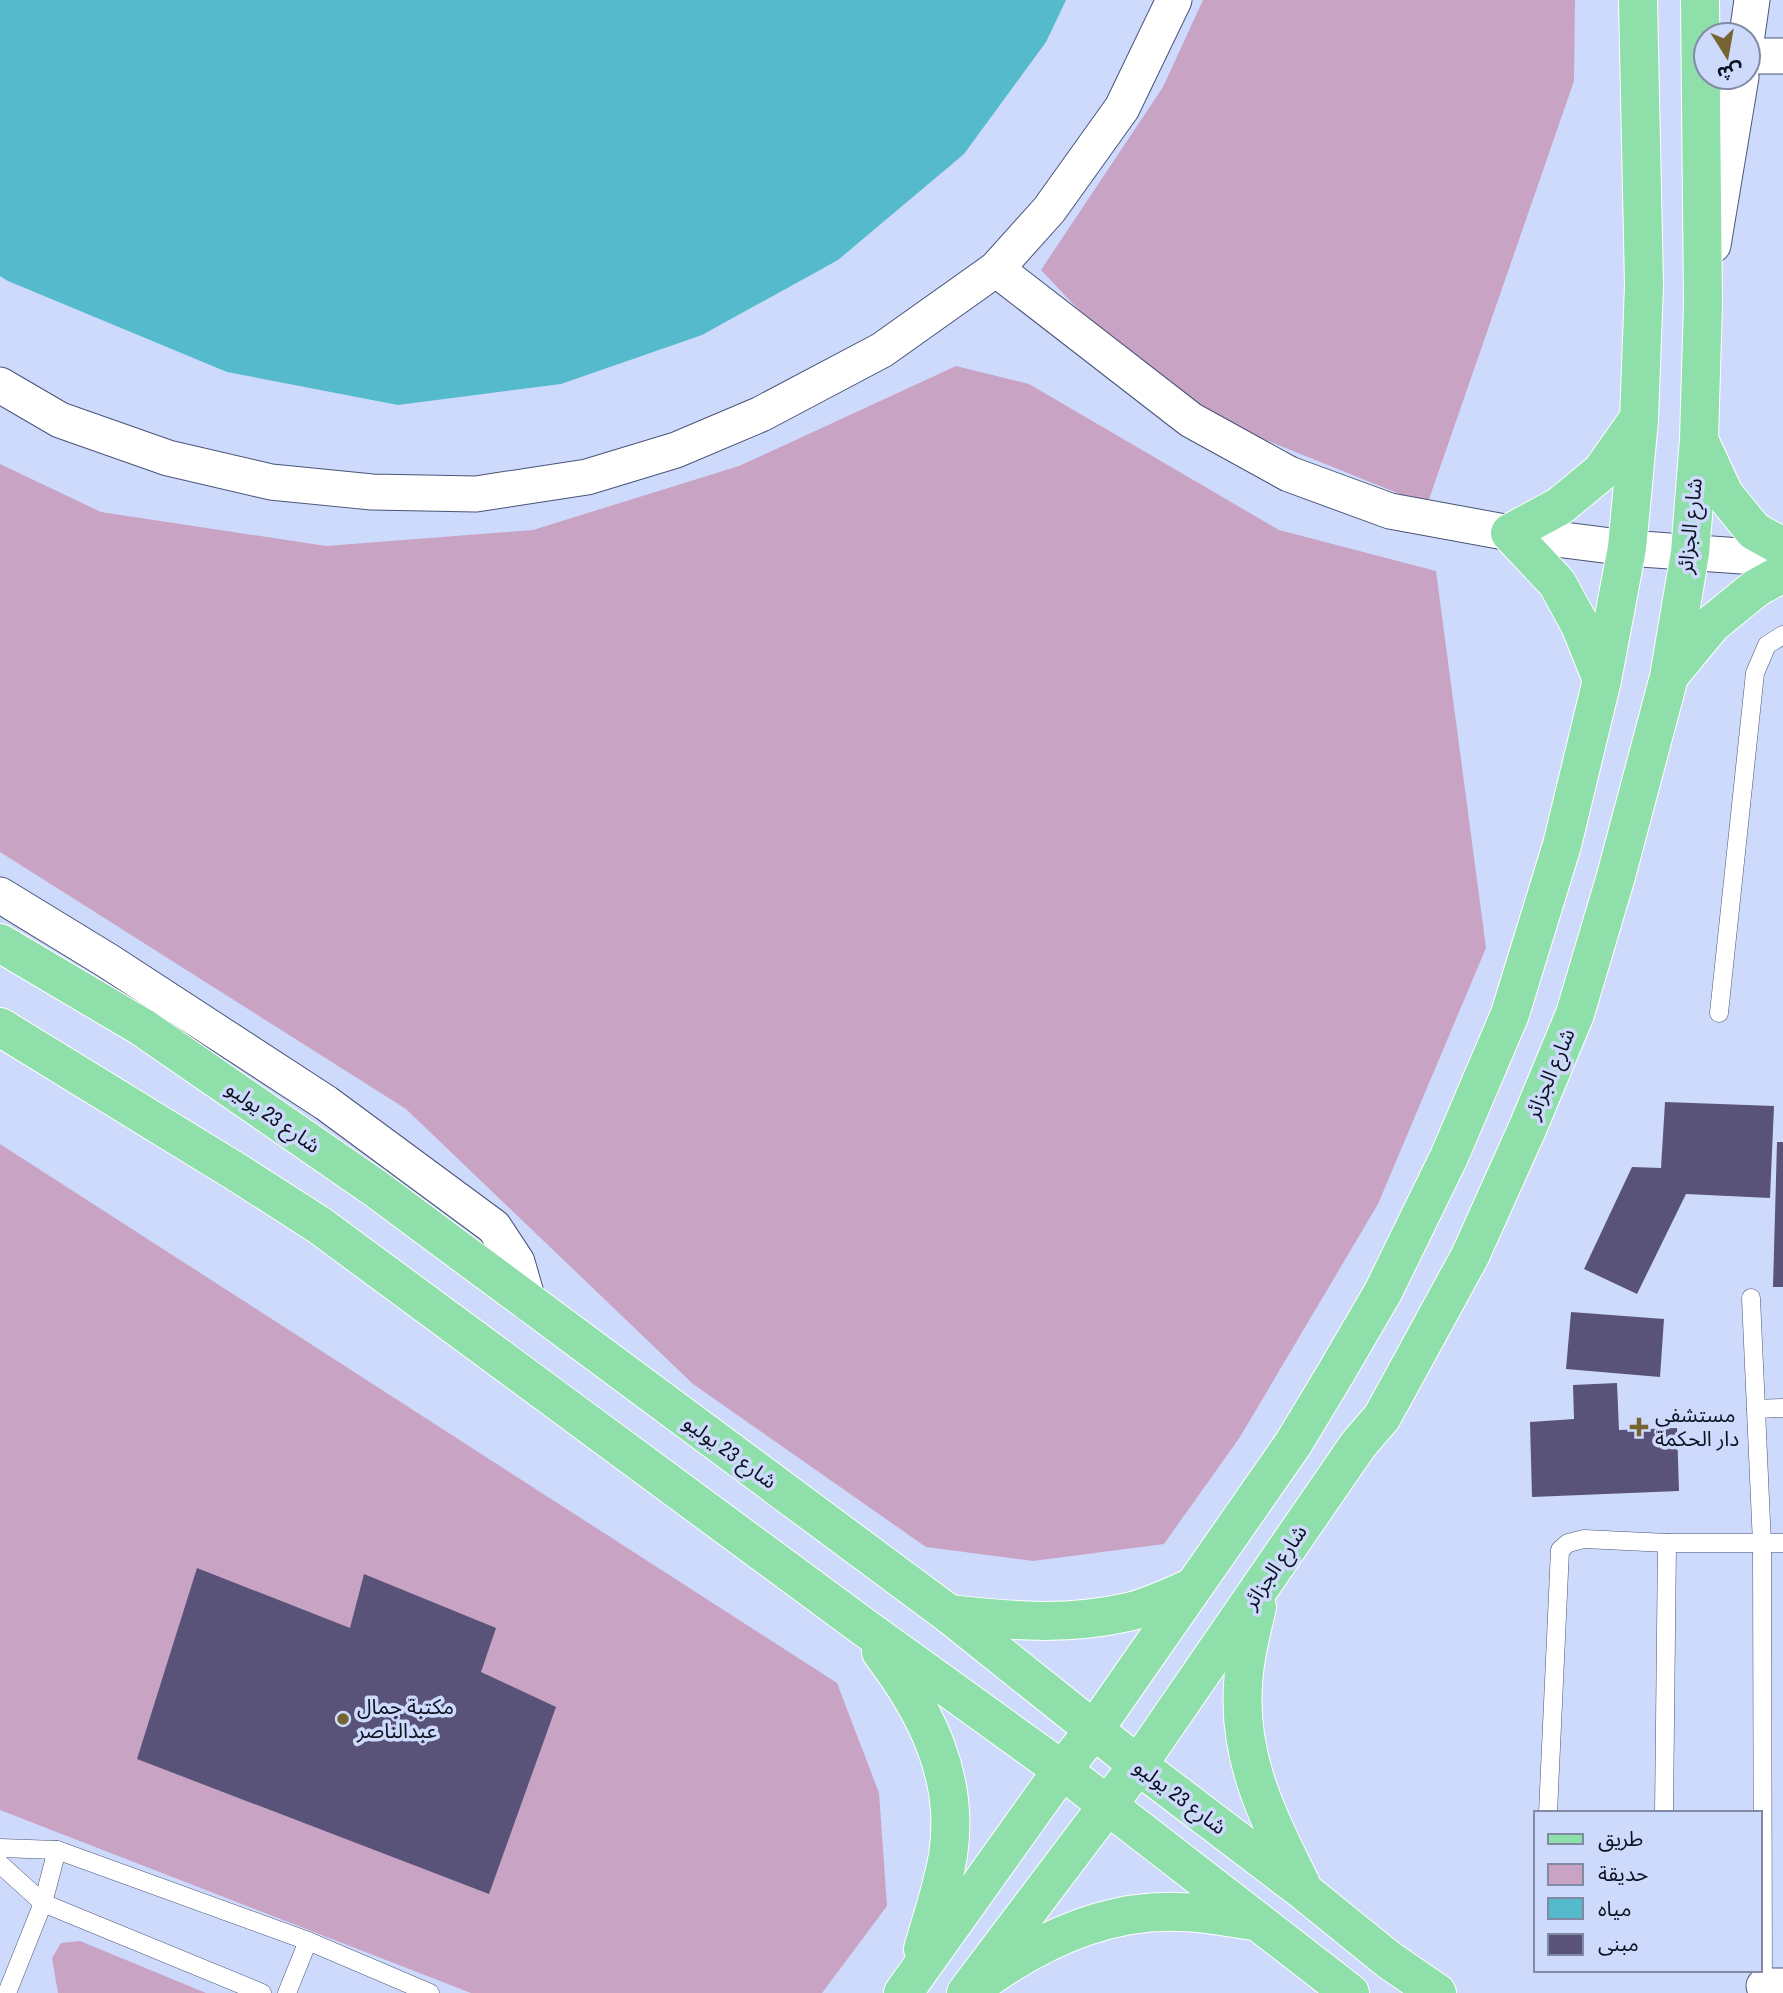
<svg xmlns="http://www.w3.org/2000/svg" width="1783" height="1993" viewBox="0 0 1783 1993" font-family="'Archivo Narrow','Noto Sans Arabic',sans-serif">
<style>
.green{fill:#c9a3c3}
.water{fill:#54bacc}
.building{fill:#59537a}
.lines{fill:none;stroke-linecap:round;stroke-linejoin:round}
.lane-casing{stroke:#495479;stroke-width:19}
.street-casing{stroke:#495479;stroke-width:37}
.primary-casing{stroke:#fff;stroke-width:40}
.lane{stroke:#fff;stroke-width:18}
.street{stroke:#fff;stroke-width:35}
.primary{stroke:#8fdfaa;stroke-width:38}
.poi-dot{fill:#766533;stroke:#cedafc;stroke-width:2.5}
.labels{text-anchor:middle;stroke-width:7;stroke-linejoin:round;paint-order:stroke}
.street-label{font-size:21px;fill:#0d1220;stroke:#cedafc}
.poi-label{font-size:21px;fill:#0d1220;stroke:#cedafc;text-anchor:start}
</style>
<rect width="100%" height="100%" fill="#cedafc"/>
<!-- green -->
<g class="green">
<polygon points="1203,0 1575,0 1574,81 1427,505 1201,414 1075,306 1041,270 1163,87"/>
<polygon points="956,366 1029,384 1279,530 1436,571 1486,948 1378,1204 1240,1437 1164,1544 1033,1561 926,1547 693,1384 406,1109 0,852 0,464 101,512 326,546 533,530 739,466"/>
<polygon points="0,1144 837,1683 879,1793 887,1906 822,1993 471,1993 0,1810"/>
<polygon points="80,1941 206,1993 58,1993 52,1958 61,1943"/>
</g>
<!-- water -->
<polygon class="water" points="0,0 1066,0 1046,42 964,154 838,260 702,335 561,384 398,405 227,372 8,281 0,276"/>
<!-- building -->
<g class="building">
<polygon points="1665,1102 1774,1106 1770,1198 1686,1194 1637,1294 1584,1269 1632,1167 1661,1168"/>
<polygon points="1777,1142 1783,1142 1783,1287 1773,1287"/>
<polygon points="1571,1312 1664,1319 1660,1377 1566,1369"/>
<polygon points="1617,1383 1619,1430 1677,1428 1679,1491 1532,1497 1530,1422 1574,1419 1573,1385"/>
<polygon points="197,1568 350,1628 364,1574 496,1628 481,1672 556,1707 489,1894 137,1759"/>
</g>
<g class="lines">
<defs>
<g id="lane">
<polyline points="1719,1013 1755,673 1767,645 1783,635"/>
<polyline points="1751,1298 1762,1544 1763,1993"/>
<polyline points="1756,1409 1783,1408"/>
<polyline points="1548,1813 1560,1550 1568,1543 1584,1539 1667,1543 1783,1543"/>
<polyline points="1664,1813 1667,1543"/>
<polyline points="0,1848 57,1850 308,1941 430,1993"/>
<polyline points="0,1864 43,1903 262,1993"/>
<polyline points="7,1993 43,1903 57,1850"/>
<polyline points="287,1993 308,1941"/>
</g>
<g id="street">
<polyline points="1747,35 1752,0"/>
<polyline points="1748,56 1783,56"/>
<polyline points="1713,245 1741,77"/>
<polyline points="996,269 1191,420 1289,474 1390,511 1510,533 1627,548 1783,559"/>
<polyline points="0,385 60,420 168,458 271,482 372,492 476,494 587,477 676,450 761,414 882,350 996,269 1049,210 1122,108 1174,0"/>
<polyline points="0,895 108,961 326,1103 494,1227 517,1262 529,1304"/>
<polyline points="1764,1986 1783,1986"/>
</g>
<g id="primary">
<polyline points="1700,442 1724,494 1754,531 1783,547"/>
<polyline points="1670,675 1712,624 1756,588 1783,573"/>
<polyline points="1602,680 1580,625 1557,583 1510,533 1560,506 1601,472 1637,421"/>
<polyline points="0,943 142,1027 375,1188 949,1614 1138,1765 1305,1892 1389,1960 1437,1993"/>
<polyline points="0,1027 238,1173 319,1225 861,1625 1062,1770 1350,1993"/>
<path d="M 1257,1607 C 1251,1633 1244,1659 1243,1686 C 1238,1758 1269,1821 1301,1884"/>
<path d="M 949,1614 C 1011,1621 1066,1626 1128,1612 C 1150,1607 1172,1596 1193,1587"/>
<path d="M 881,1652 C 926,1711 960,1778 948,1855 C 943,1886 932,1918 923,1949"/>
<path d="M 989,1977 C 1045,1938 1109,1909 1179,1912 C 1204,1912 1230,1918 1254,1921"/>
<polyline points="903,1993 1062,1770 1094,1730 1293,1444 1334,1376 1383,1292 1449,1157 1510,1014 1562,845 1602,680 1627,548 1639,420 1644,285 1638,0"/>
<polyline points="966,1993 1138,1765 1358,1445 1382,1417 1470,1256 1528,1127 1575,1014 1616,876 1669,677 1690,553 1699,439 1703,304 1700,0"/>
</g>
</defs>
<!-- lane casing -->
<use href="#lane" class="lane-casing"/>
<!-- street casing -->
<use href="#street" class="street-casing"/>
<!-- primary casing -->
<use href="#primary" class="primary-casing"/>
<!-- lane -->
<use href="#lane" class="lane"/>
<!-- street -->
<use href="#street" class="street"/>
<!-- primary -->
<use href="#primary" class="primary"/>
</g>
<!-- markers -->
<g class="poi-dot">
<path d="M1635.5 1416.5h7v7h7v7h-7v7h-7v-7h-7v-7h7z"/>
<circle cx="343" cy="1719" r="7"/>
</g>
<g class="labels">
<!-- street labels -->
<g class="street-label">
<text transform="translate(1690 526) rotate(-84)" y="7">شارع الجزائر</text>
<text transform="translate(1550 1074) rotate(-67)" y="7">شارع الجزائر</text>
<text transform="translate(273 1117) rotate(35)" y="7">شارع 23 يوليو</text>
<text transform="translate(730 1452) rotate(36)" y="7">شارع 23 يوليو</text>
<text transform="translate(1275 1567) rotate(-56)" y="7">شارع الجزائر</text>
<text transform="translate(1180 1797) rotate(37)" y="7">شارع 23 يوليو</text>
</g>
<!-- poi labels -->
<g class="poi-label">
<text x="1655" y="1422">مستشفى<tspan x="1655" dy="24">دار الحكمة</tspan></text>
<text x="357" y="1714">مكتبة جمال<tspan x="357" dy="24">عبدالناصر</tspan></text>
</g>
</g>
<!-- legend -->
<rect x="1534" y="1811" width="228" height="161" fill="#cedafc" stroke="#818aa4" stroke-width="2"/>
<rect x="1548" y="1834" width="35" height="10" fill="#8fdfaa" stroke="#818aa4" stroke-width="2"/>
<text x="1598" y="1846" font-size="21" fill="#0d1220">طريق</text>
<rect x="1548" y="1864" width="35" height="21" fill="#c9a3c3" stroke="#818aa4" stroke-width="2"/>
<text x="1598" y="1881" font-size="21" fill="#0d1220">حديقة</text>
<rect x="1548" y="1898" width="35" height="21" fill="#54bacc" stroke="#818aa4" stroke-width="2"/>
<text x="1598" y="1916" font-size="21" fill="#0d1220">مياه</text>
<rect x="1548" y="1934" width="35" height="21" fill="#59537a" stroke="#818aa4" stroke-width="2"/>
<text x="1598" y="1951" font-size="21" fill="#0d1220">مبنى</text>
<!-- north arrow -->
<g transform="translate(1727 56) rotate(169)"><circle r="33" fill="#cedafc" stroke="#818aa4" stroke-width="2"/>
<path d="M0-5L12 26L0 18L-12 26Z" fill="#766533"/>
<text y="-10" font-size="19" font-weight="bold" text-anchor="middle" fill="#0d1220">ش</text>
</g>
</svg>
